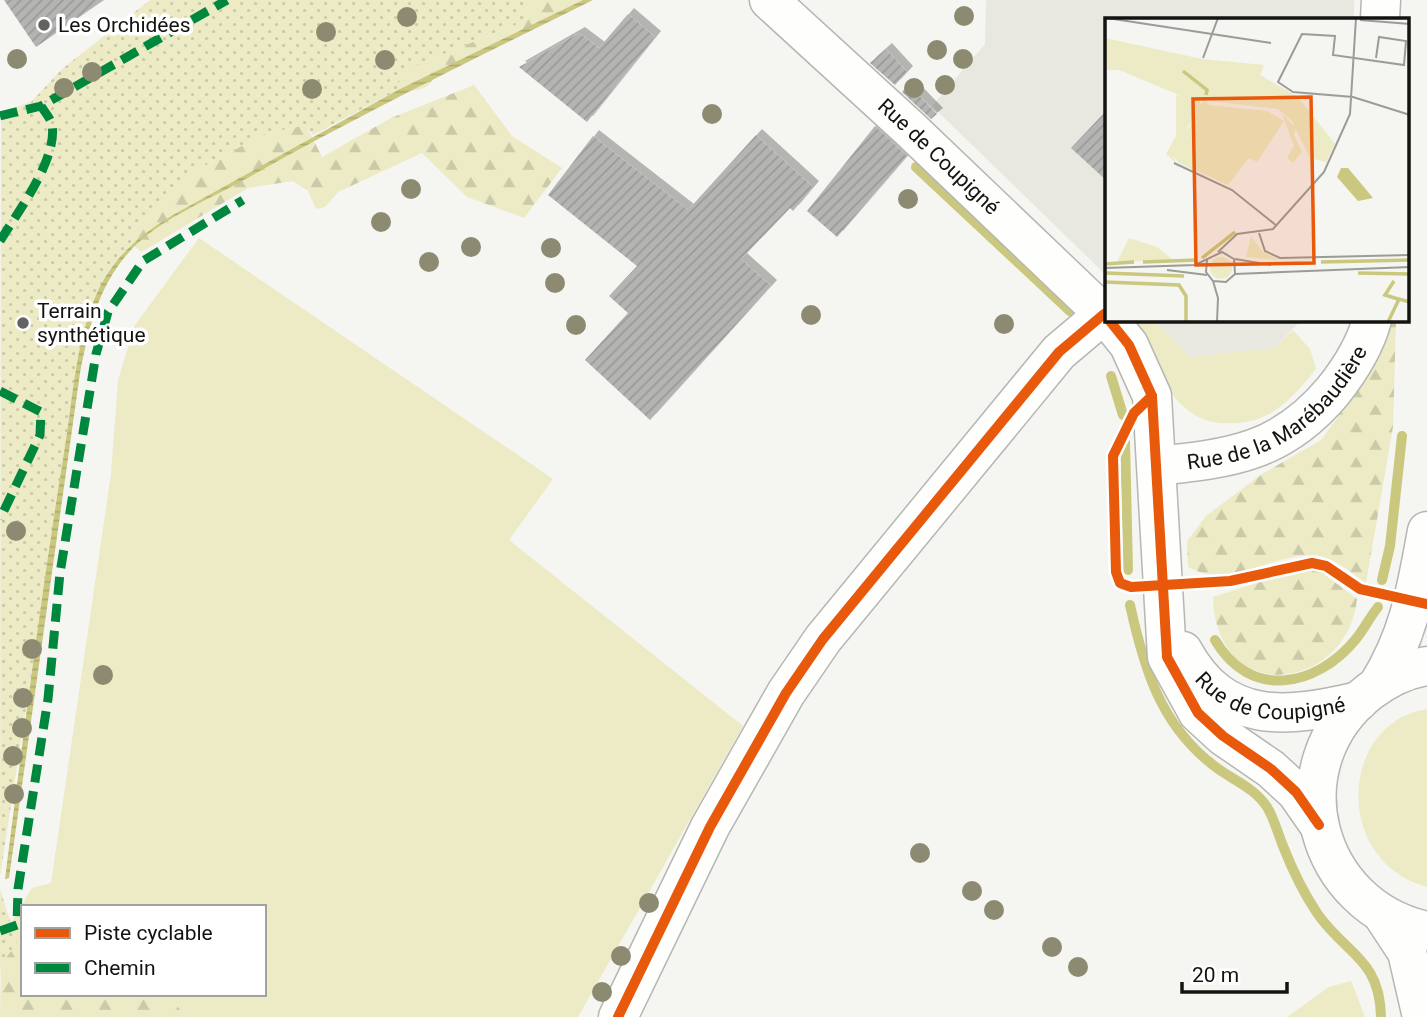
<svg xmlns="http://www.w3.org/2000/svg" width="1427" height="1017" viewBox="0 0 1427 1017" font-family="Roboto,sans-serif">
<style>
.built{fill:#e8e8e0}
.grass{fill:#ecebc5}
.forest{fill:url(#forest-firs)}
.park{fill:url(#park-dots)}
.water{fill:url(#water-rules)}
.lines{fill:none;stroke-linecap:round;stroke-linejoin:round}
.stream{stroke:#cac87e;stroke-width:10}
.building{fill:url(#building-hatch);filter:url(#shadow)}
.minor-casing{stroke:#b6b6b3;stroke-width:41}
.tertiary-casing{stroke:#b6b6b3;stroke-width:41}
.primary-casing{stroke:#b6b6b3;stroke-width:41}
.minor{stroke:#fefefd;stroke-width:38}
.tertiary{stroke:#fefefd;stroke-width:38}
.primary{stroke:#fefefd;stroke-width:38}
.quiet{stroke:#00873e;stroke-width:9;stroke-dasharray:18 9;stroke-linecap:butt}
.cycleway-casing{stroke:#fff;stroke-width:15}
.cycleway{stroke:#e8590c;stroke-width:10}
.tree{fill:#8c8b71}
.poi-dot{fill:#626260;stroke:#fff;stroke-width:2.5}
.labels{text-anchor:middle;stroke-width:7;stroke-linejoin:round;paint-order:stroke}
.poi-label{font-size:21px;fill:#131311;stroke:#fff;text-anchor:start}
.street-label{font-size:21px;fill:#131311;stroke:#fff}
.inset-river{fill:none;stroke:#cac87e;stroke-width:3.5}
.inset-road{fill:none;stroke:#9b9b98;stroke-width:2}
.view{fill:#e8590c;fill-opacity:0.15;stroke:#e8590c;stroke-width:3.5}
.inset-edge{fill:none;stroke:#131311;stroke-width:3.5}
</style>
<defs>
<pattern id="forest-firs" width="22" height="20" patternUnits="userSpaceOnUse" patternTransform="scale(1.75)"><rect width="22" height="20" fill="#ecebc5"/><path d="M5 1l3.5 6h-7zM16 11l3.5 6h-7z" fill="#cac9a8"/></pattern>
<pattern id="park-dots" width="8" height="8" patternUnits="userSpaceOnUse" patternTransform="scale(1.75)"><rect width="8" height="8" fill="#ecebc5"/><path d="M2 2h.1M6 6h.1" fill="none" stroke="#cac9a8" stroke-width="1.8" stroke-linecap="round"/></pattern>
<pattern id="water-rules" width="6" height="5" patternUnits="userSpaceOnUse" patternTransform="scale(1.75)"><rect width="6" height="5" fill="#cac87e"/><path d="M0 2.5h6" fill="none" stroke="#adab6c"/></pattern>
<pattern id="building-hatch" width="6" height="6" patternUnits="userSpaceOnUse" patternTransform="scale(1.75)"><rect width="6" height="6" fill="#b4b4b3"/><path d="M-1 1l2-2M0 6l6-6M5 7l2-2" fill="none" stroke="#9a9a99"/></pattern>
<filter id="shadow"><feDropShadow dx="6" dy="-6" stdDeviation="0" flood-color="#0004"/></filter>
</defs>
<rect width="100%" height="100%" fill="#f5f5f2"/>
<!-- built -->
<g class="built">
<polygon points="986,0 1354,0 1354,19 1107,19 1107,276 932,106 985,44"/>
<polygon points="1152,320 1301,320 1275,348 1190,357"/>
</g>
<!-- grass -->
<g class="grass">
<polygon points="199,238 553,479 509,540 743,726 578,1017 184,1017 171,994 264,994 264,907 23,907 23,942 17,943 11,923 32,888 51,883 111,474 118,380 135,325"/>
<path d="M 1125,320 L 1152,320 L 1190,357 L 1275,348 L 1293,330 L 1310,349 L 1316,369 C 1289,402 1268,426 1222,423 C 1207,422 1195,417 1183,406 C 1164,389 1140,344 1125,320 Z"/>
<path d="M 1427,709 L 1427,887 C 1333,862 1338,723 1427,709 Z"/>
<polygon points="1351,981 1365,1017 1287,1017 1329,987"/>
</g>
<!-- forest -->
<g class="forest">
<path d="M 529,0 L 583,0 L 555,18 L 433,79 C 425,93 412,90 398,90 L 398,81 L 413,66 L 525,21 Z"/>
<polygon points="474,85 512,136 562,168 524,218 467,197 422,153 338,192 325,207 316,209 308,191 293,181 248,188 150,247 141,252 132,244 130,237 137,226 204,166 264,134 306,125 322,157 391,118"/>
<path d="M 1390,320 L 1396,320 L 1393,427 L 1366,583 C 1351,573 1333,556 1314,555 C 1270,554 1231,590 1188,567 L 1187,541 L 1206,516 L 1262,474 L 1321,440 L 1359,388 Z"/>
<path d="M 1316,568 L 1357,599 C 1348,690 1216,710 1213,597 L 1292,572 Z"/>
<polygon points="23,942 23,994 171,994 184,1017 0,1017 1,964 17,943"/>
</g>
<!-- park -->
<g class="park">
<polygon points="150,0 529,0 525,21 414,66 398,81 398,90 313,135 306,125 264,134 204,166 137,226 130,237 132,244 109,270 87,316 0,876 1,112 31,102 62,69"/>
<polygon points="0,889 17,943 1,964 0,978"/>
</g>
<!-- water -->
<path class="water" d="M 583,0 L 593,0 C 475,58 357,116 242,181 C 206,201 158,220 130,251 C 98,286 89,328 80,373 L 9,878 L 5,879 C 23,737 41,595 64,453 C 73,400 75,343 97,293 C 113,257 141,234 173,215 L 398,90 Z"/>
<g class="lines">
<!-- stream -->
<g class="stream">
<polyline points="916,167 1070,311"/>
<polyline points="1111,376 1123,415"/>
<polyline points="1125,442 1128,570"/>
<polyline points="1382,580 1390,546 1402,436"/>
<path d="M 1130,605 C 1144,668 1160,724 1213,765 C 1232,780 1254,787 1267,807 C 1274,818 1278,834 1283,846 C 1292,869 1303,892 1317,913 C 1345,954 1380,958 1381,1017"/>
<path d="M 1215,640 C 1250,700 1316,688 1356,639 C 1364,629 1370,617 1378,607"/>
</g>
</g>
<!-- building -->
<g class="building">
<polygon points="4,0 104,0 36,47"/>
<polygon points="628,14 655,37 587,122 519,67 579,33 599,48"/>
<polygon points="886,49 907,72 895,85 870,63"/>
<polygon points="908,84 937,114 931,119 902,92"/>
<polygon points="1107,110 1107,181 1071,148"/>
<polygon points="875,126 907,156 837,237 807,211"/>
<polygon points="756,135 813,187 793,211 790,208 741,259 771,286 650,420 585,360 628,313 609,296 637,266 548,195 593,136 688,210"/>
</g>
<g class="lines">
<defs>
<polyline id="minor" points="618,1017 710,827 786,693 823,639 1059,352 1104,314"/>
<g id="tertiary">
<path id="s1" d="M 769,0 L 910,129 L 1107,317"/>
<polyline points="1380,19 1381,0"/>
<polyline points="1109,320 1129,345 1152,396 1167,657 1198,713 1223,736 1271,769 1296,792 1319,825"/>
<path id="s2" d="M 1157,466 C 1233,458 1282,452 1333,391 C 1349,371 1365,345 1372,320"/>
<path id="s3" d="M 1183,651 C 1224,726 1287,718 1359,701"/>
</g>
<g id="primary">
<path d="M 1427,666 C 1406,669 1386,679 1369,692 C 1276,765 1314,907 1427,931"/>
<path d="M 1378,685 C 1410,633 1416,590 1427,531"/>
<polyline points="1382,914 1407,952 1422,1017"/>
</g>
</defs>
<!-- minor casing -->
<use href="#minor" class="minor-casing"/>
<!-- tertiary casing -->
<use href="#tertiary" class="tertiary-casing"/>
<!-- primary casing -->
<use href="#primary" class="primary-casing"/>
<!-- minor -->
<use href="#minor" class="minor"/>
<!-- tertiary -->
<use href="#tertiary" class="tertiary"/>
<!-- primary -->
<use href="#primary" class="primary"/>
<!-- quiet -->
<g class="quiet">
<polyline points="0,116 41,106 227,0"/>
<path d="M 0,241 C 17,213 58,159 52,125 C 51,119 44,111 41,106"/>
<polyline points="0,391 41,412 40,435 0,519"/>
<polyline points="0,931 17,925 18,889 48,699 60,573 96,354 108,312 143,261 243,200"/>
</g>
<defs>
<g id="cycleway">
<polyline points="1109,320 1129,345 1152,396 1167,657 1198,713 1223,736 1271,769 1296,792 1319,825"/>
<polyline points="1152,396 1134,413 1113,456 1116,572 1120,583 1131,587 1230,581 1312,563 1326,566 1360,589 1427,604"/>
<polyline points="618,1017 710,827 786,693 823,639 1059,352 1104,314"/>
</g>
</defs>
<!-- cycleway casing -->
<use href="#cycleway" class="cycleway-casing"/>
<!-- cycleway -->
<use href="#cycleway" class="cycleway"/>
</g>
<!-- trees -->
<g class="tree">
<circle cx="964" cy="16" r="10"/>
<circle cx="407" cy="17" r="10"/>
<circle cx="326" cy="32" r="10"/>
<circle cx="937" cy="50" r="10"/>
<circle cx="17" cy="59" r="10"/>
<circle cx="963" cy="59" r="10"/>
<circle cx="385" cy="60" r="10"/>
<circle cx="92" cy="72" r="10"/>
<circle cx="945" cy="85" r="10"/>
<circle cx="64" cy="88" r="10"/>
<circle cx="914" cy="88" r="10"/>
<circle cx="312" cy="89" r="10"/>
<circle cx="712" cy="114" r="10"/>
<circle cx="411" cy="189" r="10"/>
<circle cx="908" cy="199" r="10"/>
<circle cx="381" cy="222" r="10"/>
<circle cx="471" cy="247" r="10"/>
<circle cx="551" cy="248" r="10"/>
<circle cx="429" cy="262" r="10"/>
<circle cx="555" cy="283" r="10"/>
<circle cx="811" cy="315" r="10"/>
<circle cx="1004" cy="324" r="10"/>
<circle cx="576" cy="325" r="10"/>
<circle cx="16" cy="531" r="10"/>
<circle cx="32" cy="649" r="10"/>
<circle cx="103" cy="675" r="10"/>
<circle cx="23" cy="698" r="10"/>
<circle cx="22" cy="728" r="10"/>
<circle cx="13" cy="756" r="10"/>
<circle cx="14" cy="794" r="10"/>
<circle cx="920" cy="853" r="10"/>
<circle cx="972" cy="891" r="10"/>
<circle cx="649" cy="903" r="10"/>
<circle cx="994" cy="910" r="10"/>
<circle cx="1052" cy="947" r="10"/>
<circle cx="621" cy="956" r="10"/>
<circle cx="1078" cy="967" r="10"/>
<circle cx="602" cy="992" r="10"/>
</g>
<!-- markers -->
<g class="poi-dot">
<circle cx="44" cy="25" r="7"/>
<circle cx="23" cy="323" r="7"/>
</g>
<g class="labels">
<!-- poi labels -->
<g class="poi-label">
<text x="58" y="32">Les Orchidées</text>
<text x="37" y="318">Terrain<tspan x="37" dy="24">synthétique</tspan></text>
</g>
<!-- street labels -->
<g class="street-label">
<text dy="7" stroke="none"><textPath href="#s1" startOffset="231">Rue de Coupigné</textPath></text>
<text dy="7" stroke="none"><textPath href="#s2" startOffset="140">Rue de la Marébaudière</textPath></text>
<text dy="7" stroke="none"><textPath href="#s3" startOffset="108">Rue de Coupigné</textPath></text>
</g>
</g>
<!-- overview -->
<g transform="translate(1105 18)">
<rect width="304" height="304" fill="#f5f5f2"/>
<path d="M 99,82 L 104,87 L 162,93 L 179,103 L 152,144 L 144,140 L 123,167 L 74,145 L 68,138 ZM 24,220 L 52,229 L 68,242 L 12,244 ZM105 250a11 11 0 1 1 22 0a11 11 0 1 1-22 0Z" fill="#ecebc5"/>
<path d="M 71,77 L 94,81 L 97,90 L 83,108 L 78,131 L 68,138 L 71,145 L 61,136 L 71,118 ZM 177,96 L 191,110 L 189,117 L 197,134 L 188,145 L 182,140 L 189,128 ZM 146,218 L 158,234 L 174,242 L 141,239 Z" fill="#ecebc5"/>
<path d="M 0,20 L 97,41 L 159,47 L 155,57 L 193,79 L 230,126 L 221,144 L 205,140 L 187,103 L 173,91 L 81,80 L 14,52 L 0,52 Z" fill="#ecebc5"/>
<path d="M 236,150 L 243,150 L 268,180 L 253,183 L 232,159 Z" fill="#cac87e"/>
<path class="inset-river" d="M 78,53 L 102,72 L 101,77M 97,240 L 130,214M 38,244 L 92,242M 216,244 L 305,242M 0,246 L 29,244M 0,255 L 79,258M 253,255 L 305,256M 289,263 L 280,277 L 293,281M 0,264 L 74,267 L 81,278 L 81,304M 283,304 L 294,281 L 305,284"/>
<path class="inset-road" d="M 2,0 L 166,25M 255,2 L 305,6M 98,40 L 113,0M 271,40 L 274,19 L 301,23 L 299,47 L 228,37 L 230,18 L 197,16 L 173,64 L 188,74 L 248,79 L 305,97M 69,145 L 127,172 L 172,208M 154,215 L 160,233 L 175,240 L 305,237M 113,234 L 132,216 L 168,211 L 219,154 L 245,96 L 251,0M 130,241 L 166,247M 0,250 L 90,247 L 117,234 L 129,241 L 130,256 L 121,264 L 108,263 L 101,254 L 102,242M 62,252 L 102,257M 130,256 L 305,249M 108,263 L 113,280 L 112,304"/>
<path class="view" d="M 206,79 L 209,245 L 91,247 L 88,81 Z"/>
<rect width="304" height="304" class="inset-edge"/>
</g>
<!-- legend -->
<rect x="21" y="905" width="245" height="91" fill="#ffffff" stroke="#a1a1a0" stroke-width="2"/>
<rect x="35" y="928" width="35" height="10" fill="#e8590c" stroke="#a1a1a0" stroke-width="2"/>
<text x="84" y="940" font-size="21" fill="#131311">Piste cyclable</text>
<rect x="35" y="963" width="35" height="10" fill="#00873e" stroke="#a1a1a0" stroke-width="2"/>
<text x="84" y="975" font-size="21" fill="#131311">Chemin</text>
<!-- scale -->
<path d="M1182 982v10h105v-10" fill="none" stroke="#131311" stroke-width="3.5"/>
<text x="1192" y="982" font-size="21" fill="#131311" stroke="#ffffff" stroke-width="5" paint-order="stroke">20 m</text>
</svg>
